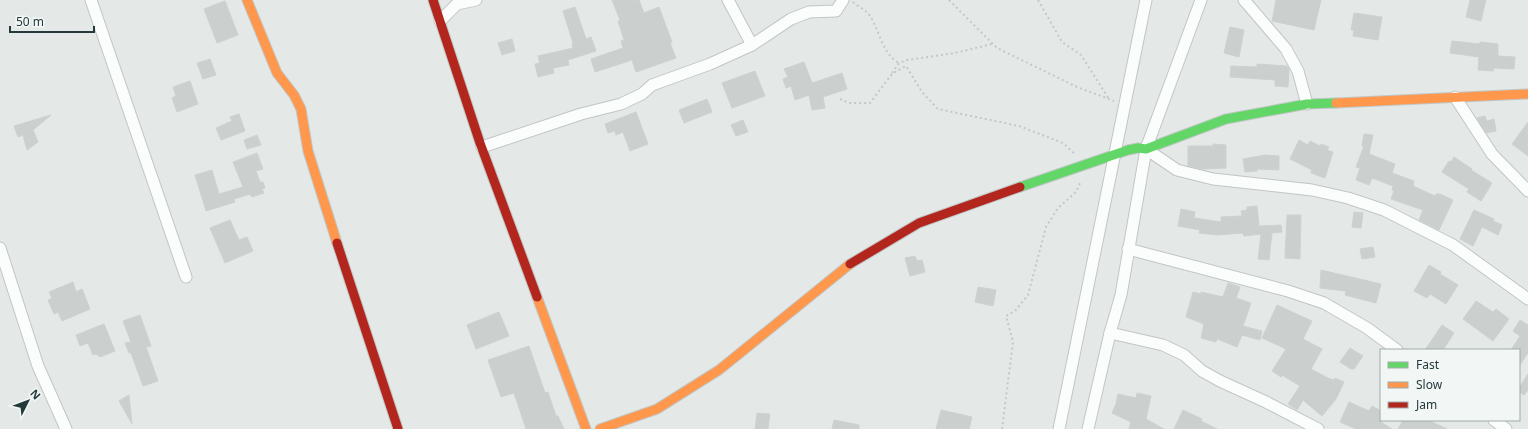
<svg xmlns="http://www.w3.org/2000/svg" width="1528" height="429" viewBox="0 0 1528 429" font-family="'Noto Sans',sans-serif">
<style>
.building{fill:#cbd0cf;stroke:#cdd1d1}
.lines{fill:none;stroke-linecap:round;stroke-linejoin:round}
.street-casing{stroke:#c1c6c5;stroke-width:13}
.fast-casing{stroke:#c1c7c6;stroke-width:11}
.slow-casing{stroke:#c1c7c6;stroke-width:11}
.jam-casing{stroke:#c1c7c6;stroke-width:11}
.path{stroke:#c1c9c8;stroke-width:2;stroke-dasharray:2 3;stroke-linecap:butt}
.street{stroke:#fbfcfc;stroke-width:11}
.fast{stroke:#63d668;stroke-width:9}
.slow{stroke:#ff974d;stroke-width:9}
.jam{stroke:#b3261e;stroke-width:9}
</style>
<rect width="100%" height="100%" fill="#e4e9e8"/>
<!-- building -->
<g class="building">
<polygon points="612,0 639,0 644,13 659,7 672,42 670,43 676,58 636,72 632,60 595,72 591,59 623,48 621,41 624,40 618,21 620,20"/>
<polygon points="1276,0 1321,0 1314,30 1272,21"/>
<polygon points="1470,0 1486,0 1481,21 1466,17"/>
<polygon points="225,1 238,35 217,43 204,9"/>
<polygon points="575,7 586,39 591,37 596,51 568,60 569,65 553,68 554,73 538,77 535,64 540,63 538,56 573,48 572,44 573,43 563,11"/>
<polygon points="1354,13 1382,17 1378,40 1353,36 1354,30 1351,30"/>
<polygon points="1230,27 1244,30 1239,57 1224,53"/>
<polygon points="512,39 515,51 502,55 498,43"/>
<polygon points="1452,41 1480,44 1480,42 1498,44 1498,56 1515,57 1514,69 1494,68 1493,71 1478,70 1479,57 1450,53"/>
<polygon points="210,59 216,75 203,79 197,63"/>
<polygon points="804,62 812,83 842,73 847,89 823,97 825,108 812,110 809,95 795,100 791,86 786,88 783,79 788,77 784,69"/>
<polygon points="1257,64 1287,66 1289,69 1288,87 1275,86 1275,80 1230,77 1231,66 1257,67"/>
<polygon points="755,71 765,96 732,108 722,83"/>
<polygon points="190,81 198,104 177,112 172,98 176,96 173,87"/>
<polygon points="707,99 712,112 684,123 679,110"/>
<polygon points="636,112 648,144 630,151 623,132 616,135 615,131 608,133 605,124"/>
<polygon points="239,114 245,131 221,140 216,128 232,121 230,117"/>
<polygon points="51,115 33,130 38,142 27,150 23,135 18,137 14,126"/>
<polygon points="1485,116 1487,121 1494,119 1496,131 1486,133 1477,118"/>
<polygon points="743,120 748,132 736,136 731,125"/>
<polygon points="1528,122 1528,156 1512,144"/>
<polygon points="1364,134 1373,135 1369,154 1395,164 1392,173 1414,181 1413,186 1435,196 1436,194 1440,194 1453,200 1439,230 1419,220 1423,210 1391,199 1394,191 1392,190 1393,186 1372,178 1369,185 1356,180 1360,168 1356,167 1364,146 1362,146"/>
<polygon points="257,135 261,145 247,149 244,140"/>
<polygon points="1299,140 1308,145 1310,141 1320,146 1321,144 1329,147 1327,150 1333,152 1325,178 1311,173 1312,170 1290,159"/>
<polygon points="1213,144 1226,145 1226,168 1202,169 1188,166 1188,146 1213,146"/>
<polygon points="257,153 263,169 256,171 260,182 263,182 265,188 262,189 264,193 252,197 250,194 234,199 235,202 206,211 195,175 212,170 219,194 243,187 233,162"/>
<polygon points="1265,155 1279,156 1279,170 1257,169 1257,171 1245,172 1243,159"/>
<polygon points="1454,157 1472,169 1471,170 1492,183 1481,201 1467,192 1469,189 1442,172 1449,161 1451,162"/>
<polygon points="1257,206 1259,226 1281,225 1282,232 1272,233 1269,260 1258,259 1261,234 1244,236 1243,233 1217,235 1199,233 1200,230 1178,226 1181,209 1195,212 1194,218 1221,222 1221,217 1242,216 1241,211 1247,210 1247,207"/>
<polygon points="1474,210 1494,219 1493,221 1502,225 1498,235 1482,227 1473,246 1460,239"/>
<polygon points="1354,212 1363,213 1361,228 1352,227"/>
<polygon points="1287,215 1301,215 1300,259 1285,258"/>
<polygon points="230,220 239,240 247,237 253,251 225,263 210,228"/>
<polygon points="1373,247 1375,257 1362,259 1360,249"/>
<polygon points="915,256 917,261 922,260 925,272 910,276 905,258"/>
<polygon points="1429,265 1441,272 1440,274 1458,285 1446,304 1430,294 1427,298 1414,291"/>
<polygon points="1321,270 1381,284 1376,303 1345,295 1346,291 1320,288"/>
<polygon points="73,282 76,292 82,289 90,309 62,321 58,312 54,314 48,300 52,298 49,292"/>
<polygon points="1228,283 1240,287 1236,298 1251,303 1243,326 1262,331 1260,340 1242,335 1237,347 1217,339 1216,342 1201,338 1204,324 1186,317 1193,292 1201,294 1201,292 1223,297"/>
<polygon points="978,287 996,290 993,306 975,302"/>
<polygon points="1476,301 1493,312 1496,309 1509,319 1493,341 1463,319"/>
<polygon points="1277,305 1312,321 1303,339 1322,349 1311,369 1328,378 1334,380 1335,378 1344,382 1336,399 1322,416 1303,400 1297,410 1288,404 1300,386 1282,375 1281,377 1272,371 1286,349 1262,338"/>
<polygon points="499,312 509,336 476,349 467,325"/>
<polygon points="140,315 151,346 146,347 158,381 143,386 131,353 129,353 125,343 131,342 123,321"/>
<polygon points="1520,320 1528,325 1528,353 1519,366 1519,350 1511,350 1520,336 1513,331"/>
<polygon points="104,324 115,351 100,357 96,354 93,355 88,343 80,346 76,335"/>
<polygon points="1442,325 1454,333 1443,350 1425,350"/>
<polygon points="529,346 545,393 548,392 556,416 558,416 564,429 526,429 514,393 501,397 488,360"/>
<polygon points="1350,348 1363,356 1354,369 1351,369 1340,362"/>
<polygon points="1528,374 1528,390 1524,395 1519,392 1519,388"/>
<polygon points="1137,393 1151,396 1146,419 1164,429 1129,429 1131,422 1112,413 1116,404 1118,394 1136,398"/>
<polygon points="129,395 132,424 119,401"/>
<polygon points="1349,402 1369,411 1372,406 1381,411 1381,422 1392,429 1356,429 1340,422"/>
<polygon points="941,410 972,417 969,429 936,429"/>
<polygon points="1183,410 1202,419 1201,421 1217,429 1174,429"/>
<polygon points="757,413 770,414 768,429 755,429"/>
<polygon points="834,420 859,425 859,429 832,429"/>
<polygon points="1403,420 1428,420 1447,429 1398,429"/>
</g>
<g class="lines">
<defs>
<g id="street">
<polyline points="91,0 186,277"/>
<polyline points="728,0 752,45"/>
<polyline points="1244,0 1286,49 1298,71 1307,104"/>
<polyline points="440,21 457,4 476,0"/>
<polyline points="1455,97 1492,154 1528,191"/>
<polyline points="482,147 581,114 621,104 642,94 652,85 710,64 752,45 791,19 809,12 836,11 843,0"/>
<polyline points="1146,149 1177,170 1213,179 1312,190 1348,198 1384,210 1453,245 1528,299"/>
<polyline points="0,248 38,366 66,429"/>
<polyline points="1128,249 1288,291 1324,303 1367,328 1397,350"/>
<polyline points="1110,333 1163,345 1184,355 1202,371 1220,381 1266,402 1318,429"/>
<polyline points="1494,420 1506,429"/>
<polyline points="1059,429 1146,0"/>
<polyline points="1088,429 1110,333 1121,295 1146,149 1201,0"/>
</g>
<polyline id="fast" points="1020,187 1128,150 1138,148 1146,149 1226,119 1307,104 1336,103"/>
<g id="slow">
<polyline points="247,0 277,73 294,95 301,109 308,151 337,243"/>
<polyline points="1336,103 1528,94"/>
<polyline points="537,297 586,429"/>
<polyline points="600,429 657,409 719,370 850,264"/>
</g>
<g id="jam">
<polyline points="433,0 480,143 537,297"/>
<polyline points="337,243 398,429"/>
<polyline points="850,264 919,223 1020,187"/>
</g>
</defs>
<!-- street casing -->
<use href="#street" class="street-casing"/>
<!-- fast casing -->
<use href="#fast" class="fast-casing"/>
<!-- slow casing -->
<use href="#slow" class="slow-casing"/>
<!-- jam casing -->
<use href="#jam" class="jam-casing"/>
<!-- path -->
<g class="path">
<polyline points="949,0 997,48 1077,87 1114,101"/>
<polyline points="1038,0 1062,42 1081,55 1109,99"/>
<path d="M 853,2 C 858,7 867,10 870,16 C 880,31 882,54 899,63"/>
<polyline points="892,73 899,63 907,60 955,53 992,44"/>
<polyline points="840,99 849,103 870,103 892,74 906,66 922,92 938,109 1019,126 1063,143 1076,155"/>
<polyline points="1002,429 1013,342 1006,316 1015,311 1028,295 1046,227 1058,208 1076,192 1081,181"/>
</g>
<!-- street -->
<use href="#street" class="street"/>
<!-- fast -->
<use href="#fast" class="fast"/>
<!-- slow -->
<use href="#slow" class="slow"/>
<!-- jam -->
<use href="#jam" class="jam"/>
</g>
<!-- legend -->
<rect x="1380" y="349" width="140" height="72" fill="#f2f7f6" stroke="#a0abab"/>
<rect x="1388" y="362" width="20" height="6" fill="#63d668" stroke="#a0abab"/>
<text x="1416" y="369" font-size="12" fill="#24393a">Fast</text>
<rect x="1388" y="382" width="20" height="6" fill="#ff974d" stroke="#a0abab"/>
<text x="1416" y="389" font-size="12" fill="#24393a">Slow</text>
<rect x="1388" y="402" width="20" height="6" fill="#b3261e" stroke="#a0abab"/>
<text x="1416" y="409" font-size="12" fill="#24393a">Jam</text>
<!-- north arrow -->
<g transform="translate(28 401) rotate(48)" stroke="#f2f7f6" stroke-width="3" paint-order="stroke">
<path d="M0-3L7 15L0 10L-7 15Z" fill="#24393a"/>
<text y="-6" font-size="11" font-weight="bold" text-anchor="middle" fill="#24393a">N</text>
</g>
<!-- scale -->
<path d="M10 26v6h84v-6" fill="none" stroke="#24393a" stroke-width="2"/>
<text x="16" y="26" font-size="12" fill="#24393a" stroke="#f2f7f6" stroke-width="3" paint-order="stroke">50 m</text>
</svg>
